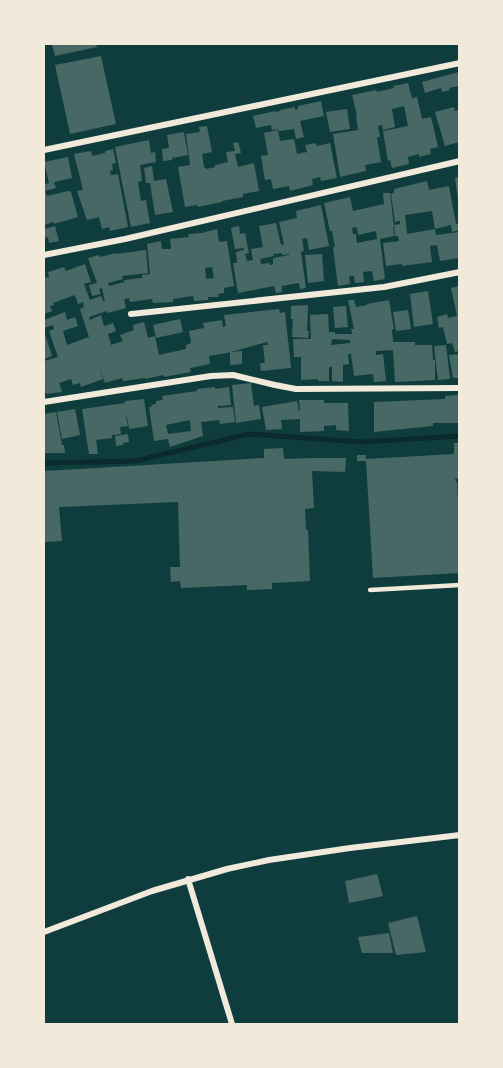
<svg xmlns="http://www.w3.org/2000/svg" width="503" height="1068" viewBox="0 0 503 1068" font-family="Jost,sans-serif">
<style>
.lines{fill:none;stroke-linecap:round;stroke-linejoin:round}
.stream{stroke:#0a2a2b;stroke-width:5}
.building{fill:#486865;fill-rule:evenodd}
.service{stroke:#f1e9da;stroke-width:4.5}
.minor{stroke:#f1e9da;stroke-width:6}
</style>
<rect width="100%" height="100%" fill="#0f3d3e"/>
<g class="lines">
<!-- stream -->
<polyline class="stream" points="44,463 135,461 249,434 361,442 460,436"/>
</g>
<!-- building -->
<g class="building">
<polygon points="52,44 96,44 97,47 55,56"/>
<polygon points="101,56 116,124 70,134 55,65"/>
<polygon points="459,72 459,86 449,88 450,90 442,92 441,88 425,93 422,82"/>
<polygon points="408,83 412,98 417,97 422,119 431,117 438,147 430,149 431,154 419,157 419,154 408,157 409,164 392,168 390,160 388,161 383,131 408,126 404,106 392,109 395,127 383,130 382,125 378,126 380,137 377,137 381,162 365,165 366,171 340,177 333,134 358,130 356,115 357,115 352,95 376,90 377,92 394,88 393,86"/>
<polygon points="321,101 324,116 300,121 304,137 296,139 294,129 279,131 278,129 272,130 271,125 256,128 253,116 275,111 275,112 281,111 280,110 295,107 295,110 298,109 298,106"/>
<polygon points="454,107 455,111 459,110 459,142 445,146 435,112"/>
<polygon points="347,109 350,129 330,132 326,112"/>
<polygon points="207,126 212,152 202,154 204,167 207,169 215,167 215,165 228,162 226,152 235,151 233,143 238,142 241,153 235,154 238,167 254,163 259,191 243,194 243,197 222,201 222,202 198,207 197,205 185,207 178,167 190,165 186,134 200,132 199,127"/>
<polygon points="278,130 280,141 294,139 297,154 307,152 305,145 316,143 317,146 330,143 337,178 321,181 320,177 312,179 313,185 290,191 289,186 273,189 271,179 265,180 261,156 268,155 264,133"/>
<polygon points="184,132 188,155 172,158 172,160 163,161 162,149 169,148 167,135"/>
<polygon points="149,140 151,153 155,152 156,162 140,165 142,181 138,182 141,201 146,200 150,223 131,227 115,147"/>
<polygon points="113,149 116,163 112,164 113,170 110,171 111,175 118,174 128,227 110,231 109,227 102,229 99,217 87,220 77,191 83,190 74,154 91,151 92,156 105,153 105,151"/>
<polygon points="68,157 72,178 54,182 56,188 45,191 47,196 68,191 71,192 78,217 54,224 54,222 44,225 44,184 49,183 44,162"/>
<polygon points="152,166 154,181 166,179 173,212 155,215 150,183 146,183 144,168"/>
<polygon points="459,177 459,200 458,200 455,178"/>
<polygon points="427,181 429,190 449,186 456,224 459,223 459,230 452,232 451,225 435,229 432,211 405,215 407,234 435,229 436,235 459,232 459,258 440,261 437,245 430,246 432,262 402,266 402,264 386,266 383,243 399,241 398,236 395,236 394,225 400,224 400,221 395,222 391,194 394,193 394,189"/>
<path d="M 383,193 L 390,193 L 394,227 L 393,227 L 394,236 L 380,239 L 385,279 L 374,281 L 372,271 L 363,272 L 364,282 L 355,283 L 354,276 L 349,276 L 350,284 L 338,286 L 333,247 L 335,247 L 332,231 L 330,231 L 324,203 L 350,197 L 353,211 L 384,204 ZM 357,227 L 358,235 L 376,231 L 377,239 L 357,243 L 356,234 L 353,234 L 352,228 Z"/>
<path d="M 321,205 L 329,246 L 309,250 L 307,238 L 302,239 L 304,251 L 301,252 L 306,288 L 300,289 L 299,283 L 282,286 L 282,292 L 276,293 L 274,286 L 238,293 L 233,263 L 237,263 L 236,252 L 244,250 L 244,248 L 235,249 L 231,228 L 239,226 L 240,234 L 245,233 L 249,253 L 245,254 L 247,261 L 253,260 L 251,249 L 263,247 L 259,226 L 276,223 L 281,245 L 284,244 L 279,222 L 297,218 L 296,211 ZM 282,253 L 282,255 L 289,254 L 289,255 L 273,258 L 273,264 L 272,265 L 270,265 L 270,263 L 261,264 L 260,259 L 274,256 L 273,254 Z"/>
<polygon points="55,226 59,241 49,243 48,237 44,238 44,229"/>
<path d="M 217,229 L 219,242 L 227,241 L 234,286 L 224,288 L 224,293 L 218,294 L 219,297 L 208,297 L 208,300 L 194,301 L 193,296 L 173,299 L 173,302 L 153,303 L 152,299 L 130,302 L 129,298 L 124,299 L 126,308 L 108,313 L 107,311 L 89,317 L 90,320 L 101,315 L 104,326 L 113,323 L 116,331 L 108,334 L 111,345 L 123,341 L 120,335 L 134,330 L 133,325 L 144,322 L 148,338 L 155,336 L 159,355 L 186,349 L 186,345 L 191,343 L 189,331 L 204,328 L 203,323 L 222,320 L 223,327 L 226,326 L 224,315 L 279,309 L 280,313 L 285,312 L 291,368 L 261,371 L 260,363 L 265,363 L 263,345 L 268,345 L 267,342 L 227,353 L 209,356 L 210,364 L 190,368 L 191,372 L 164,377 L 164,375 L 145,379 L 145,378 L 123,381 L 122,378 L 105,383 L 99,366 L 103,379 L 81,387 L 80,383 L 73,385 L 71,379 L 59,383 L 62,392 L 46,394 L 44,386 L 44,361 L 58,357 L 49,331 L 54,329 L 53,325 L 44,328 L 44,320 L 65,312 L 67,320 L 75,317 L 78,326 L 63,331 L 67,345 L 89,337 L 80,309 L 84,307 L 83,302 L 78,304 L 75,295 L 53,303 L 54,305 L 50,306 L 52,311 L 44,314 L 44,282 L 46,282 L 44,278 L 49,277 L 48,272 L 64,267 L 66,271 L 85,264 L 91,282 L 84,284 L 90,300 L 101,296 L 104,302 L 105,302 L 102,288 L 99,289 L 101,294 L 92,296 L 89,285 L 97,283 L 88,258 L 99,255 L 100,257 L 116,253 L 116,254 L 146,250 L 148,273 L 122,276 L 123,279 L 108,283 L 109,286 L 125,282 L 124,280 L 142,278 L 142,275 L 150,274 L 147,244 L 161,241 L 162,249 L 171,249 L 170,239 L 189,237 L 188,234 L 202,233 ZM 212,267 L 214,278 L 206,279 L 205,268 Z"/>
<polygon points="322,254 324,281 308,283 305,255"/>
<polygon points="459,286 459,321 458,321 459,322 459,351 455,352 452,343 447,344 443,327 439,328 437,317 447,314 448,318 457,316 451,288"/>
<polygon points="428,291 433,324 414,327 410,294"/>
<path d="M 348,300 L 354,300 L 356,307 L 367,305 L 367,304 L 389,300 L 394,329 L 392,330 L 393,342 L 415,342 L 415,345 L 432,345 L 433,360 L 435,360 L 435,380 L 395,382 L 393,350 L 376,351 L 376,355 L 383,354 L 386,381 L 374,382 L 373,374 L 354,376 L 351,354 L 348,354 L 349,364 L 343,365 L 343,382 L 332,381 L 332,367 L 329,367 L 329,381 L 318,381 L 318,379 L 301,380 L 301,357 L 294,357 L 293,339 L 311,339 L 310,315 L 328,314 L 329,332 L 335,332 L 335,334 L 352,334 L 351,329 L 354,329 ZM 332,339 L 350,340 L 350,343 L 331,345 Z"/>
<polygon points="308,305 307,331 309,331 308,338 292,337 293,319 291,319 291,306"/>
<polygon points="346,306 348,327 335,328 333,307"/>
<polygon points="408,310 411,329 396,331 393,312"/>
<polygon points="180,319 183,332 156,338 153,325"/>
<polygon points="44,331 52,356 44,359"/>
<polygon points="446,345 450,379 438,380 434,346"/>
<polygon points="242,351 242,364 230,365 230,352"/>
<polygon points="459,354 459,378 453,378 449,355"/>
<polygon points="251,383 254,406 259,405 261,419 236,423 232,385"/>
<path d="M 215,387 L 215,389 L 229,387 L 231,405 L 218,406 L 218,408 L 233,407 L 235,422 L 220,424 L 219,420 L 201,422 L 203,436 L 170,447 L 168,439 L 154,441 L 149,407 L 152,407 L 151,405 L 156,404 L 156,401 L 163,400 L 162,396 L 197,391 L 197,389 ZM 190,420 L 191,431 L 168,434 L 166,425 Z"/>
<polygon points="459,395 459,423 433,423 433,426 374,432 374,402 445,399 445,396"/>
<polygon points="144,399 148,426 129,429 127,417 126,417 128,426 120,427 121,434 112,435 112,438 96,440 98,454 89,454 82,409 125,403 125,401"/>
<polygon points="299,400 324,400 324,403 348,403 349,431 336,430 336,425 324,426 324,431 300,432 300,419 281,420 282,429 266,430 262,407 297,401 299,411 300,410"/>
<polygon points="75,409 80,435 62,439 57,412"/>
<polygon points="56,412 62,445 64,445 65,453 44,453 44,414"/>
<polygon points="128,434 129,442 123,443 123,445 116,446 115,436"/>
<polygon points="454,443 459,443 459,478 455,479 456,482 457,482 459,521 459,573 373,578 366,461 357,461 357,455 366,455 366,459 454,454"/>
<polygon points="283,448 284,459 314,458 346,458 345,472 312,471 314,508 305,509 306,530 308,530 310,581 272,583 272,589 247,590 247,585 181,588 180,581 171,582 170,567 180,567 178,502 59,507 62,541 44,542 44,471 264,458 264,449"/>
<polygon points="377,874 383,896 349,903 345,881"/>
<polygon points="417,916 426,952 396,955 388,923"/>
<polygon points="389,933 393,953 362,953 358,937"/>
</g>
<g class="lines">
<!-- service -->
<polyline class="service" points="370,590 460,585"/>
<!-- minor -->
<g class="minor">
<polyline points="44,150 460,63"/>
<polyline points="44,255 125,239 460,161"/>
<polyline points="131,314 384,287 460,272"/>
<polyline points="44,402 211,376 233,375 275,385 296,389 460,388"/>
<polyline points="188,879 232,1024"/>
<polyline points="44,932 152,891 227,869 269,860 350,848 460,835"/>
</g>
</g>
<!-- border -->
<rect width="503" height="1068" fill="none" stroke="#f1e9da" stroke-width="90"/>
</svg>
